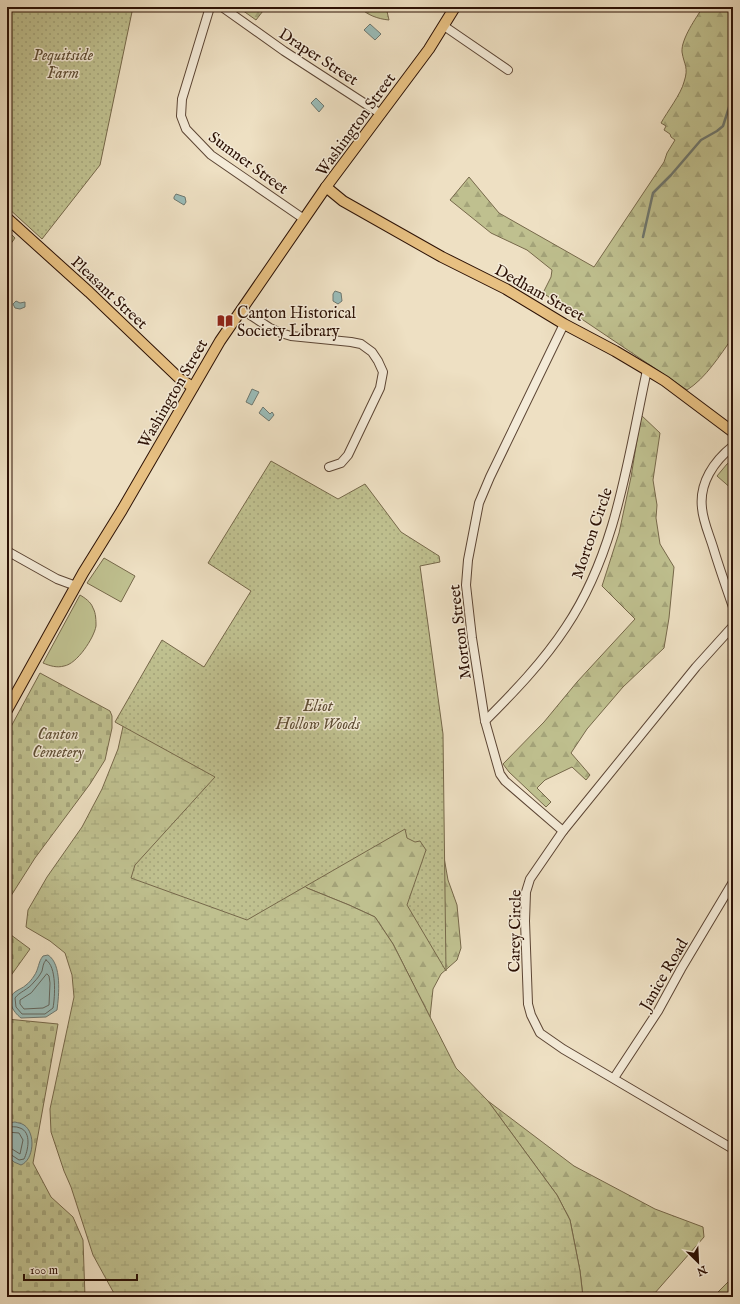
<svg xmlns="http://www.w3.org/2000/svg" width="740" height="1304" viewBox="0 0 740 1304" font-family="'IM FELL English',serif">
<style>
.green{fill:#bfc08f;stroke:#76684a}
.forest{fill:url(#forest-firs);stroke:#76684a}
.wetland{fill:url(#wetland-marsh);stroke:#76684a}
.cemetery{fill:url(#cemetery-stones);stroke:#76684a}
.park{fill:url(#park-dots);stroke:#76684a}
.water{fill:#9abcb8;stroke:#6e7870}
.lines{fill:none;stroke-linecap:round;stroke-linejoin:round}
.shore{stroke:#63665e;stroke-width:1}
.stream{stroke:#6e7870;stroke-width:2.5}
.minor-casing{stroke:#5c4534;stroke-width:10}
.major-casing{stroke:#2c1105;stroke-width:12}
.minor{stroke:#f4ebd8;stroke-width:8}
.major{stroke:#e7c082;stroke-width:10}
.labels{text-anchor:middle;stroke-width:3;stroke-linejoin:round;paint-order:stroke}
.park-label{font-size:16px;font-style:italic;fill:#5f4e35;stroke:#f4ebd8}
.street-label{font-size:16px;fill:#2c1105;stroke:#f4ebd8}
.poi-label{font-size:16px;fill:#2c1105;stroke:#f4ebd8;text-anchor:start}
</style>
<defs>
<pattern id="forest-firs" width="22" height="20" patternUnits="userSpaceOnUse"><rect width="22" height="20" fill="#bfc08f"/><path d="M5 1l3.5 6h-7zM16 11l3.5 6h-7z" fill="#a4a47a"/></pattern>
<pattern id="wetland-marsh" width="20" height="14" patternUnits="userSpaceOnUse"><rect width="20" height="14" fill="#bfc08f"/><path d="M1 5h8M5 5V1M11 12h8M15 12V8" fill="none" stroke="#a4a47a"/></pattern>
<pattern id="cemetery-stones" width="16" height="16" patternUnits="userSpaceOnUse"><rect width="16" height="16" fill="#bfc08f"/><path d="M2 7V4a2 2 0 0 1 4 0v3zM10 15v-3a2 2 0 0 1 4 0v3z" fill="#a4a47a"/></pattern>
<pattern id="park-dots" width="8" height="8" patternUnits="userSpaceOnUse"><rect width="8" height="8" fill="#bfc08f"/><path d="M2 2h.1M6 6h.1" fill="none" stroke="#a4a47a" stroke-width="1.8" stroke-linecap="round"/></pattern>
</defs>
<rect width="100%" height="100%" fill="#eee0c3"/>
<filter id="stains"><feTurbulence type="fractalNoise" baseFrequency=".005" numOctaves="4"/><feColorMatrix values="0 0 0 0 .2 0 0 0 0 .09 0 0 0 0 .02 0 0 0 .5 -.17"/></filter>
<radialGradient id="worn" r=".72"><stop offset=".6" stop-color="#630" stop-opacity="0"/><stop offset="1" stop-color="#630" stop-opacity=".3"/></radialGradient>
<!-- green -->
<g class="green">
<polygon points="733,460 733,490 717,476 727,464"/>
<polygon points="104,558 135,576 121,602 87,583"/>
<path d="M 80,595 C 85,598 91,602 93,608 C 96,613 96,621 96,626 C 94,638 77,664 64,666 C 57,668 50,666 43,663 Z"/>
</g>
<!-- forest -->
<g class="forest">
<polygon points="244,7 266,7 256,20 242,10"/>
<path d="M 359,7 L 386,7 L 389,20 C 378,19 367,15 359,7 Z"/>
<path d="M 703,7 L 733,7 L 733,337 C 720,355 706,378 687,390 L 543,293 L 551,277 L 552,270 L 527,250 L 491,233 L 450,200 L 469,177 L 499,213 L 594,267 L 664,162 L 667,153 L 675,140 L 671,137 L 670,134 L 664,130 L 666,126 L 661,123 C 667,112 681,94 684,82 C 689,67 684,65 682,52 C 681,39 696,18 703,7 Z"/>
<polygon points="641,415 660,433 653,480 657,505 656,518 660,544 674,567 669,618 664,648 623,687 587,729 571,753 590,775 586,780 572,767 545,780 537,788 551,802 546,807 509,772 503,764 544,722 577,682 635,619 602,586 619,533 631,477"/>
<polygon points="254,633 442,846 448,880 457,905 461,948 457,960 441,974 433,989 430,1017 393,944 375,917 349,905 307,888 276,858"/>
<polygon points="488,1101 574,1166 655,1209 703,1227 704,1237 654,1294 627,1292 604,1297 583,1297 580,1271 570,1220 557,1195"/>
<polygon points="733,1277 733,1297 713,1297"/>
</g>
<!-- wetland -->
<polygon class="wetland" points="166,684 276,858 307,888 349,905 375,917 393,944 456,1068 488,1101 557,1195 570,1220 580,1271 583,1297 116,1297 93,1255 71,1187 64,1171 51,1132 50,1109 74,997 72,975 65,953 50,941 26,927 28,910 47,877 82,827 102,789 118,749 126,713"/>
<!-- cemetery -->
<g class="cemetery">
<polygon points="40,673 110,711 112,716 112,728 105,760 90,784 35,858 9,899 7,926 7,734"/>
<polygon points="7,932 30,949 7,981"/>
<polygon points="7,1019 58,1024 33,1163 51,1197 73,1217 83,1240 85,1297 7,1297"/>
</g>
<!-- park -->
<g class="park">
<polygon points="7,7 133,7 100,165 42,239 7,207"/>
<polygon points="7,230 15,238 7,249"/>
<polygon points="271,461 338,499 365,484 401,532 439,556 440,562 420,566 443,734 446,971 407,905 426,850 420,841 415,842 407,838 405,829 247,920 131,878 135,865 215,777 115,722 162,640 204,667 251,591 208,563"/>
</g>
<!-- water -->
<g class="water">
<polygon points="370,24 381,34 375,40 364,30"/>
<polygon points="316,98 324,106 319,112 311,103"/>
<polygon points="176,194 185,197 186,202 184,205 174,199 174,197"/>
<polygon points="335,291 341,293 342,301 338,304 333,301 333,294"/>
<polygon points="16,301 20,303 25,302 25,307 20,309 15,308 13,304"/>
<polygon points="252,389 259,392 252,405 246,402"/>
<polygon points="263,407 270,414 272,412 274,415 269,421 259,413"/>
<path d="M 48,955 C 62,964 59,995 57,1010 L 46,1017 L 21,1018 C 13,1012 5,999 15,992 C 19,989 23,988 26,985 C 29,983 32,979 34,976 C 39,969 38,962 43,956 Z"/>
<path d="M 15,1122 C 18,1123 21,1123 24,1125 C 36,1133 34,1160 21,1165 L 14,1162 L 7,1156 L 7,1123 Z"/>
</g>
<g class="lines">
<!-- shore -->
<g class="shore">
<path d="M 46,960 C 57,966 55,997 53,1008 L 45,1014 L 22,1014 L 16,1007 L 15,998 C 19,992 28,990 34,982 C 37,979 40,975 42,971 C 43,967 43,963 46,960 Z"/>
<polygon points="47,974 49,976 50,983 49,1005 43,1008 24,1009 20,1004 20,1000 31,993"/>
<path d="M 7,1127 C 11,1127 16,1126 20,1128 C 32,1132 28,1151 24,1159 L 19,1160 L 10,1154 L 7,1154"/>
<polyline points="7,1132 19,1133 23,1140 20,1154 12,1149 7,1149"/>
</g>
<!-- stream -->
<polyline class="stream" points="643,237 653,193 671,175 701,140 717,131 723,126 733,95"/>
<defs>
<g id="minor">
<polyline points="210,7 182,99 181,116 186,129 211,155 304,219"/>
<polyline points="222,7 284,51 381,114"/>
<polyline points="444,26 508,70"/>
<polyline points="241,309 270,328 281,333 291,336 351,342 361,344 372,352 378,361 383,372 380,388 348,455 341,463 329,467"/>
<path d="M 733,446 C 714,461 699,483 702,508 C 703,521 709,534 713,547 C 719,567 726,587 733,607"/>
<polyline points="7,551 57,579 76,586"/>
<polyline points="733,626 696,667 563,831 530,879 526,892 525,921 528,1004 531,1015 540,1033 563,1049 733,1149"/>
<path d="M 485,721 C 514,692 543,662 566,627 C 617,551 628,457 647,370"/>
<polyline points="563,831 505,781 500,774 485,721 472,638 466,585 468,560 479,503 490,477 564,324"/>
<polyline points="614,1078 658,1011 681,969 733,882"/>
</g>
<g id="major">
<polyline points="326,187 343,201 442,257 506,289 564,324 615,351 647,370 665,381 733,432"/>
<polyline points="7,218 89,292 180,379 193,387"/>
<polyline points="7,710 83,573 122,510 220,341 326,187 429,49 455,7"/>
</g>
</defs>
<!-- minor casing -->
<use href="#minor" class="minor-casing"/>
<!-- major casing -->
<use href="#major" class="major-casing"/>
<!-- minor -->
<use href="#minor" class="minor"/>
<!-- major -->
<use href="#major" class="major"/>
</g>
<!-- icons -->
<defs>
<symbol id="library-bare" viewBox="-9 -9 18 18"><path d="M-6-4Q-3-5.5-.7-3.5V5Q-3 3-6 4ZM6-4Q3-5.5 .7-3.5V5Q3 3 6 4Z" fill="#8f2418" stroke="#f4ebd8" stroke-width="2.5" paint-order="stroke"/></symbol>
</defs>
<g fill-rule="evenodd">
<use href="#library-bare" x="214" y="310" width="22" height="22"/>
</g>
<g class="labels">
<!-- park labels -->
<g class="park-label">
<text x="63" y="60">Pequitside<tspan x="63" dy="18">Farm</tspan></text>
<text x="318" y="711">Eliot<tspan x="318" dy="18">Hollow Woods</tspan></text>
<text x="58" y="739">Canton<tspan x="58" dy="18">Cemetery</tspan></text>
</g>
<!-- street labels -->
<g class="street-label">
<text transform="translate(319 56) rotate(33)" y="6">Draper Street</text>
<text transform="translate(355 124) rotate(-54)" y="6">Washington Street</text>
<text transform="translate(249 162) rotate(36)" y="6">Sumner Street</text>
<text transform="translate(110 292) rotate(43)" y="6">Pleasant Street</text>
<text transform="translate(540 292) rotate(29)" y="6">Dedham Street</text>
<text transform="translate(172 393) rotate(-60)" y="6">Washington Street</text>
<text transform="translate(591 533) rotate(-71)" y="6">Morton Circle</text>
<text transform="translate(459 632) rotate(-97)" y="6">Morton Street</text>
<text transform="translate(514 931) rotate(-89)" y="6">Carey Circle</text>
<text transform="translate(663 974) rotate(-60)" y="6">Janice Road</text>
</g>
<!-- poi labels -->
<g class="poi-label">
<text x="237" y="318">Canton Historical<tspan x="237" dy="18">Society Library</tspan></text>
</g>
</g>
<!-- margin -->
<rect width="740" height="1304" fill="none" stroke="#eee0c3" stroke-width="24"/>
<rect x="8" y="8" width="724" height="1288" fill="none" stroke="#2c1105" stroke-width="2"/>
<rect x="12" y="12" width="716" height="1280" fill="none" stroke="#2c1105"/>
<!-- north arrow -->
<g transform="translate(698 1262) rotate(156)" stroke="#f4ebd8" stroke-width="3" paint-order="stroke">
<path d="M0-3L7 15L0 10L-7 15Z" fill="#2c1105"/>
<text y="-6" font-size="11" font-weight="bold" text-anchor="middle" fill="#2c1105">N</text>
</g>
<!-- scale -->
<path d="M24 1274v6h113v-6" fill="none" stroke="#2c1105" stroke-width="2"/>
<text x="30" y="1274" font-size="12" fill="#2c1105" stroke="#f4ebd8" stroke-width="3" paint-order="stroke">100 m</text>
<rect width="100%" height="100%" filter="url(#stains)"/>
<rect width="100%" height="100%" fill="url(#worn)"/>
</svg>
